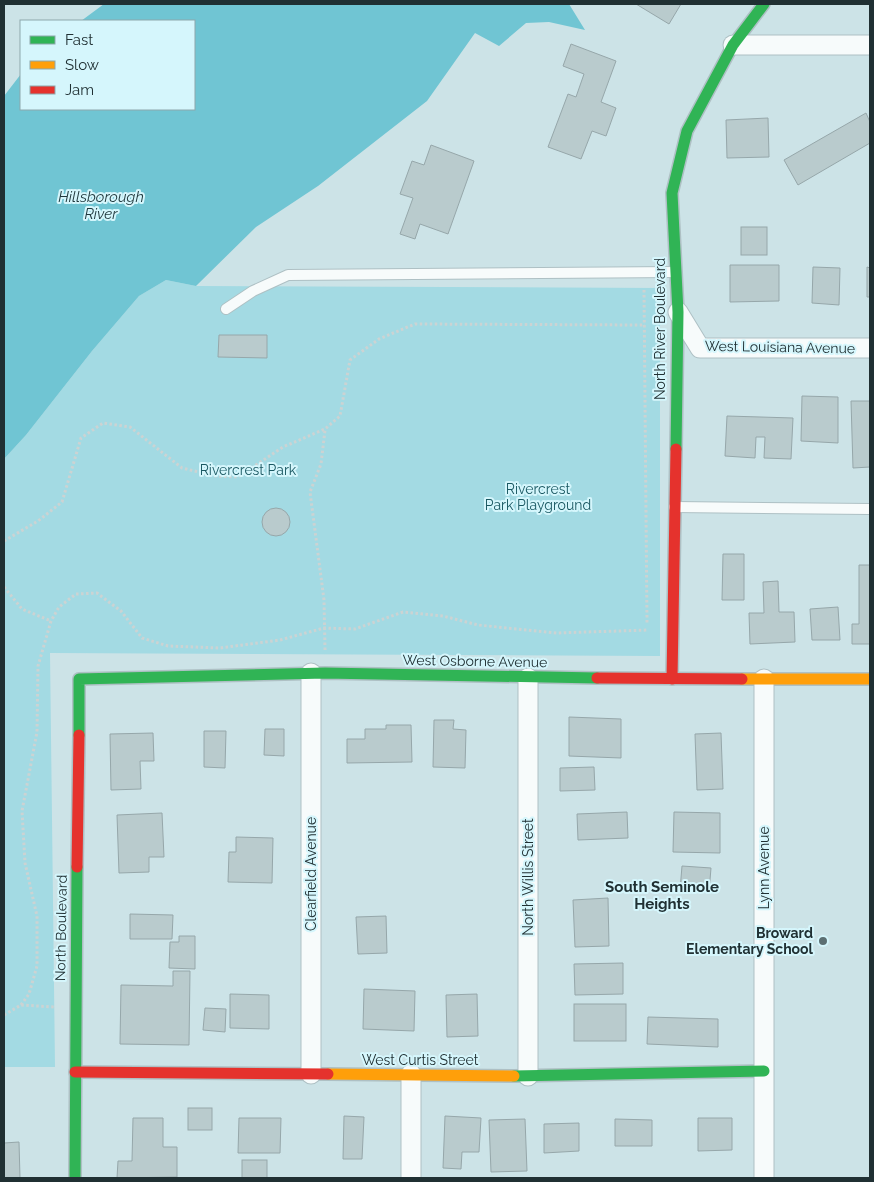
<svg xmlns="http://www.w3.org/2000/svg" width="874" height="1182" viewBox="0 0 874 1182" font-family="Raleway,sans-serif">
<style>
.green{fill:#a3dae3}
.water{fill:#70c5d3}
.building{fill:#b9cbcd;stroke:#96a7aa}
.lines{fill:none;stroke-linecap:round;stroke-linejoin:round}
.lane-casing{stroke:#aec0c4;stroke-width:12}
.street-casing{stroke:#aec0c4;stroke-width:21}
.fast-casing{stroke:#aec0c4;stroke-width:14}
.slow-casing{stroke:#aec0c4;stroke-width:14}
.jam-casing{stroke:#aec0c4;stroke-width:14}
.path{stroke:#ccd3d3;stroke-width:3;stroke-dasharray:2.5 2.5;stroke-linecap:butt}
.lane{stroke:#f7fbfb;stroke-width:10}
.street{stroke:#f7fbfb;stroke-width:19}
.fast{stroke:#30b455;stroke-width:11}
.slow{stroke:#ff9f0a;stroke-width:11}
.jam{stroke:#e5322d;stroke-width:11}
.poi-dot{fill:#5c6f72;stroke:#d5f6fc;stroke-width:2}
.labels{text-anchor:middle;stroke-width:4;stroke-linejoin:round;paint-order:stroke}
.street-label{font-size:14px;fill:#203033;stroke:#d5f6fc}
.park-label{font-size:14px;fill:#1a5862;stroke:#d5f6fc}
.poi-label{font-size:14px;font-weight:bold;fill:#203033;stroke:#d5f6fc;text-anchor:end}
.water-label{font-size:15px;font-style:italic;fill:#1f373c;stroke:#d5f6fc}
.neighbourhood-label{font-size:15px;font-weight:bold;fill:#203033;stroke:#d5f6fc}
</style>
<rect width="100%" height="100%" fill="#cce3e7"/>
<!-- green -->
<polygon class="green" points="166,280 196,286 660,288 660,656 50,653 55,1067 4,1067 4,459 26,435 92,351 139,296"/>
<!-- water -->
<polygon class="water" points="104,4 569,4 585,30 549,22 526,23 499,46 475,33 427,101 318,186 256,227 196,286 166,280 139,296 92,351 26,435 4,459 4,96 21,74 21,109 194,109 194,21 81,21"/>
<!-- building -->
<g class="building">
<polygon points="636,4 681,4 669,24"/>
<polygon points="571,44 616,61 601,102 616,108 606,136 592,131 581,159 548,147 568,94 576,97 584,74 563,66"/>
<polygon points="866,113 870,122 870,143 798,185 784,160"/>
<polygon points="768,118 769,157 727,158 726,120"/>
<polygon points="431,145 474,161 448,234 420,224 415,239 400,234 413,198 400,194 412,161 424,165"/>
<rect x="741" y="227" width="26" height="28"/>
<polygon points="730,265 779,265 779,301 730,302"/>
<polygon points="813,267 840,268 839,305 812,303"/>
<polygon points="867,267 870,268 870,297 867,297"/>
<polygon points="219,335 267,335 267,358 218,357"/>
<polygon points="802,396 838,397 838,443 801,441"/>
<polygon points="851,401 870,401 870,467 853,468"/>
<polygon points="727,416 793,418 791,459 764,458 765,437 756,437 755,458 725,456"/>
<circle cx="276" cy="522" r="14"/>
<polygon points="723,554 744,554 744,600 722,600"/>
<polygon points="859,565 870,565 870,644 852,644 852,624 859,624"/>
<polygon points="778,581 779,612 794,612 795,642 750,644 749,613 764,613 763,582"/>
<polygon points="838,607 840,640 812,640 810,609"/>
<polygon points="569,717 621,719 621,758 569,756"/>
<polygon points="434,720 454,720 453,729 466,730 465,768 433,767"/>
<polygon points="386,725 411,725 412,762 347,763 347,739 365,739 365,729 386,729"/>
<polygon points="265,729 284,729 284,756 264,755"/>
<polygon points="204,731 226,731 225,768 204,767"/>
<polygon points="153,733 154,761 140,761 141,789 111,790 110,734"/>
<polygon points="721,733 723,789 697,790 695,734"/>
<polygon points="594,767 595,790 560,791 560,768"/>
<polygon points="627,812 628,838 578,840 577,814"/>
<polygon points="674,812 720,813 720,853 673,852"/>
<polygon points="162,813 164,857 149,857 149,872 119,873 117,815"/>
<polygon points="236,837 273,838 272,883 228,882 229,852 236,852"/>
<polygon points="682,866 711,868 709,892 680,890"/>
<polygon points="608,898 609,946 575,947 573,900"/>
<polygon points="130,914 173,915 172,939 130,939"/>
<polygon points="386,916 387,953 358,954 356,917"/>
<polygon points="179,936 195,936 195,969 169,968 170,942 179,942"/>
<polygon points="623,963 623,994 575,995 574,964"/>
<polygon points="173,971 190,971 189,1045 120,1044 121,985 173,986"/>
<polygon points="364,989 415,991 414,1031 363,1029"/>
<polygon points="230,994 269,995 269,1029 230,1028"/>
<polygon points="477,994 478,1036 447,1037 446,995"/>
<rect x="574" y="1004" width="52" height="37"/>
<polygon points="205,1008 226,1009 225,1032 203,1030"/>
<polygon points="648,1017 718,1019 718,1047 647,1044"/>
<rect x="188" y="1108" width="24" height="22"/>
<polygon points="344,1116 364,1117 362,1159 343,1159"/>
<polygon points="445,1116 481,1118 479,1152 462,1152 461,1169 443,1168"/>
<polygon points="133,1118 163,1118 163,1147 177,1147 177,1177 117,1178 118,1161 132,1161"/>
<polygon points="239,1118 281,1118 280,1153 238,1153"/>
<polygon points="698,1118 732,1118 732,1150 698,1151"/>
<polygon points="525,1119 527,1171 491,1172 489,1120"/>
<polygon points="615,1119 652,1120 652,1146 615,1146"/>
<polygon points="579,1123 579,1151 544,1153 544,1124"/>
<polygon points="19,1142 20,1178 4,1178 4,1143"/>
<rect x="242" y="1160" width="25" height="18"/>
</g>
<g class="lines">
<defs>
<g id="lane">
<polyline points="226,309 253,291 288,275 676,272"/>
<polyline points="674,507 870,509"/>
</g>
<g id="street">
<polyline points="733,45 870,45"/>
<polyline points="678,312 700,348 870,348"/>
<polyline points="528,678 528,1076"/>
<polyline points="764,679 764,1178"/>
<polyline points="311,1074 311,673"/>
<polyline points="411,1178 411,1074"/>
</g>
<g id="fast">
<polyline points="676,449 678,312 672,193 687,131 733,45 764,4"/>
<polyline points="79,735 79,679 325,673 597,678"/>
<polyline points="514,1076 764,1071"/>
<polyline points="75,1178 77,867"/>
</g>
<g id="slow">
<polyline points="742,679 870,679"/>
<polyline points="328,1074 514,1076"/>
</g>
<g id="jam">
<polyline points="597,678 742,679"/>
<polyline points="672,679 676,449"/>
<polyline points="77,867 79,735"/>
<polyline points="75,1072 328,1074"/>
</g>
</defs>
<!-- lane casing -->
<use href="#lane" class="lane-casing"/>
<!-- street casing -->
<use href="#street" class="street-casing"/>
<!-- fast casing -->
<use href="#fast" class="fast-casing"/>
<!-- slow casing -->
<use href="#slow" class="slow-casing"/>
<!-- jam casing -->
<use href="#jam" class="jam-casing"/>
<!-- path -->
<g class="path">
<polyline points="644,290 647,625"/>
<polyline points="4,541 38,521 62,502 81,438 103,423 130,427 182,468 215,476 238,477 283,447 325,429 340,416 350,360 379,339 415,324 645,325"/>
<polyline points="4,587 22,609 51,621"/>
<polyline points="325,650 324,600 310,492 321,464 325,430"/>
<polyline points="21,1005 29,994 37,966 37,916 25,863 22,811 37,732 38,666 51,621 59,607 76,594 97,593 121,611 142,638 168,646 220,648 280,640 324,628 355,629 403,612 443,616 478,625 557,633 648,630"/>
<polyline points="4,1015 21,1005 54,1007"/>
</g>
<!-- lane -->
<use href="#lane" class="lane"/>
<!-- street -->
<use href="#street" class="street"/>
<!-- fast -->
<use href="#fast" class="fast"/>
<!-- slow -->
<use href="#slow" class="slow"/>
<!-- jam -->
<use href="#jam" class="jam"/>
</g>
<!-- markers -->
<circle class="poi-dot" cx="823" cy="941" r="5"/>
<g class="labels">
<!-- street labels -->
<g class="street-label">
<text transform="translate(660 329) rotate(-90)" y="5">North River Boulevard</text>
<text transform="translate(780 347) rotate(1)" y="5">West Louisiana Avenue</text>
<text transform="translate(475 661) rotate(1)" y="5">West Osborne Avenue</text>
<text transform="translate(764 868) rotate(-90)" y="5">Lynn Avenue</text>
<text transform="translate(311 874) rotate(-90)" y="5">Clearfield Avenue</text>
<text transform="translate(528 877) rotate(-90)" y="5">North Willis Street</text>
<text transform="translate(61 928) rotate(-89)" y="5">North Boulevard</text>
<text x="420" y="1065">West Curtis Street</text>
</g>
<!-- park labels -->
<g class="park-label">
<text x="248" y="475">Rivercrest Park</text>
<text x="538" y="494">Rivercrest<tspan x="538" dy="16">Park Playground</tspan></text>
</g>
<!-- poi labels -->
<g class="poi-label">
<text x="813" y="938">Broward<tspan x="813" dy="16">Elementary School</tspan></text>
</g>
<!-- water labels -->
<g class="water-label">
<text x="101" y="202">Hillsborough<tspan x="101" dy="17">River</tspan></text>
</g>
<!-- neighbourhood labels -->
<g class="neighbourhood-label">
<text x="662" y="892">South Seminole<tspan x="662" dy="17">Heights</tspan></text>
</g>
</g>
<!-- border -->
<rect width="874" height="1182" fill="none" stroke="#203033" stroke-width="10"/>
<!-- legend -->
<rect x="20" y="20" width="175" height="90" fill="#d5f6fc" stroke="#8da7ac"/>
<rect x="30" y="36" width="25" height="8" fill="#30b455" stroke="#8da7ac"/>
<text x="65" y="45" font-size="15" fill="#203033">Fast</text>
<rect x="30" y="61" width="25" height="8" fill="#ff9f0a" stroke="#8da7ac"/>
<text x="65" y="70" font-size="15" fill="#203033">Slow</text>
<rect x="30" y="86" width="25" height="8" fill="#e5322d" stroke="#8da7ac"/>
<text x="65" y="95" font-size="15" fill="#203033">Jam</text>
</svg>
